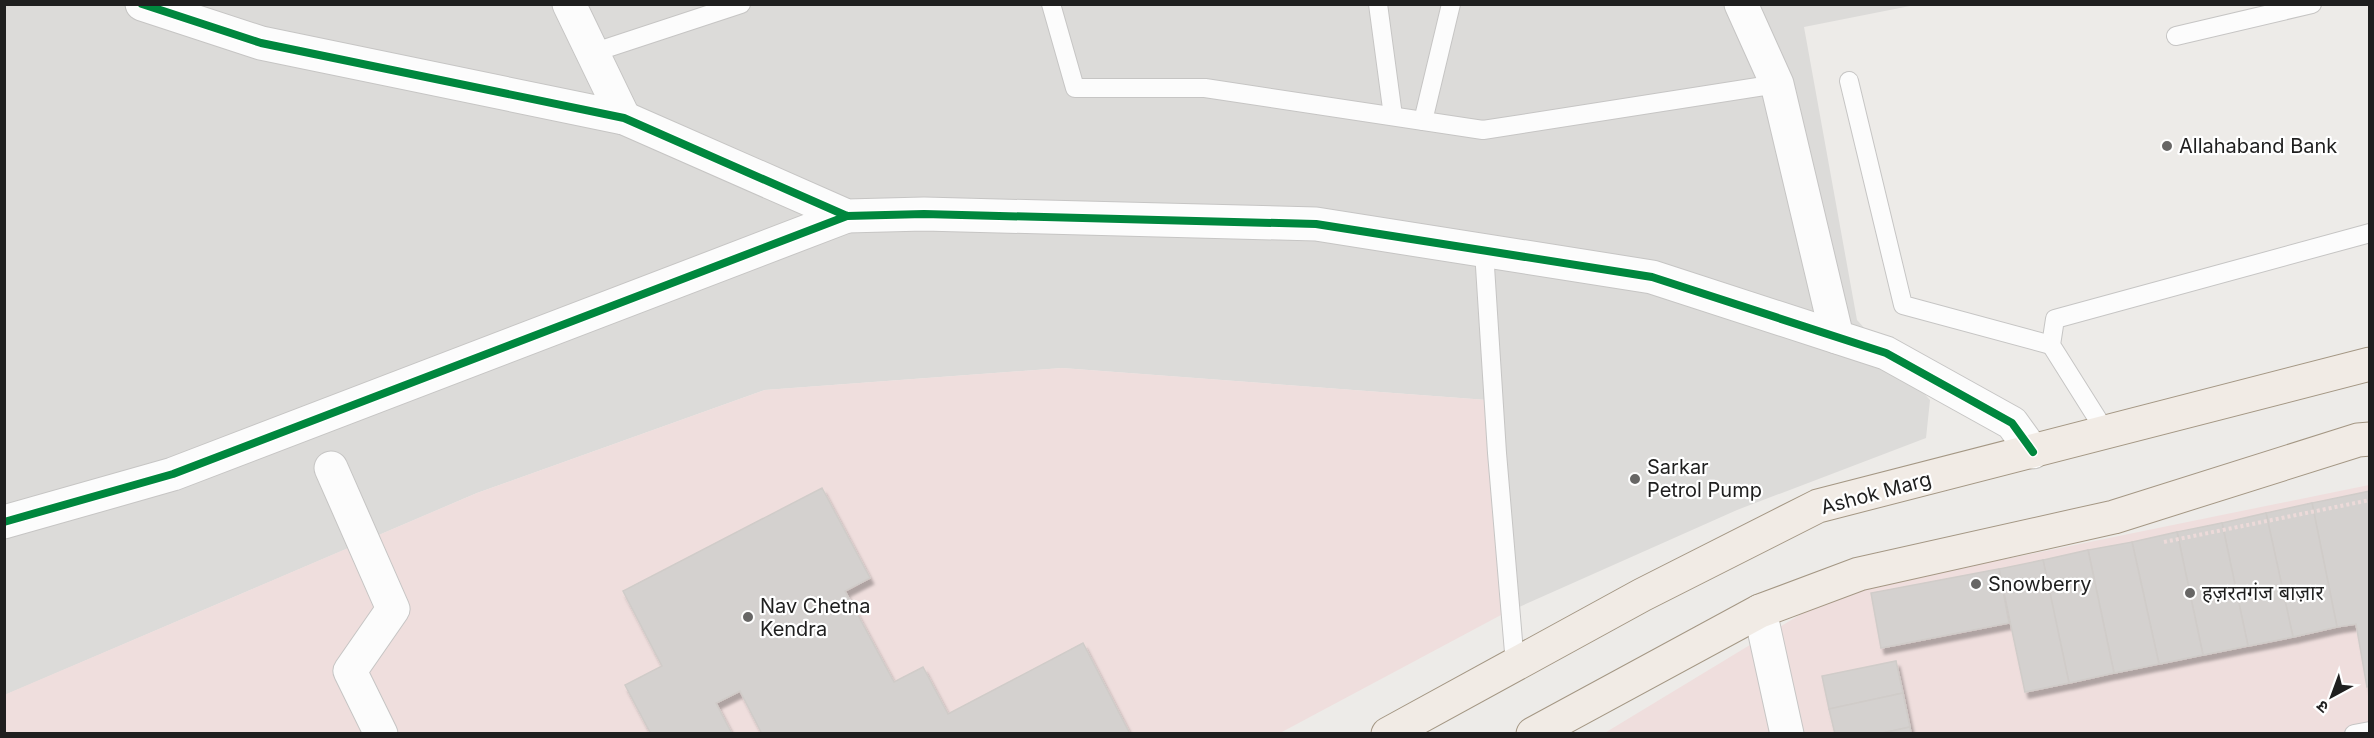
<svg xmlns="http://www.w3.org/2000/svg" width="2374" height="738" viewBox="0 0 2374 738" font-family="Inter,'Noto Sans Devanagari',sans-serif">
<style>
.residential{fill:#dcdbd9}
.commercial{fill:#efdedd}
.building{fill:#d4d1cf;stroke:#d0ccc9;stroke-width:1.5;filter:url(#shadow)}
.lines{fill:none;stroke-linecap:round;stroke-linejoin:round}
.lane-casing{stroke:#c6c5c4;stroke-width:20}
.street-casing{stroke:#c6c5c4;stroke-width:35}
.primary-casing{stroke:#a49784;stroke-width:35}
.path{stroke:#ecdad9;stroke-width:4;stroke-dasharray:3 3;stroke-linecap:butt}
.lane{stroke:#fcfcfc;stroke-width:18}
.street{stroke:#fcfcfc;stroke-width:33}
.primary{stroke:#f1ebe5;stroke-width:33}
.cycleway-casing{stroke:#fff;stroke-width:11}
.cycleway{stroke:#00873e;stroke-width:8}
.poi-dot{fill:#676665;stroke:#fff;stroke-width:2}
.labels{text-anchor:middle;stroke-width:4.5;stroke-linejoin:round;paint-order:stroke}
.poi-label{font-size:20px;fill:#1f1f1f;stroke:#fff;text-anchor:start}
.street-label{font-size:20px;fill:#1f1f1f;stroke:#fff}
</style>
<defs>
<filter id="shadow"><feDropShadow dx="3.5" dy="6" stdDeviation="1.5" flood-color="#0004"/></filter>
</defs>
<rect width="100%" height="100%" fill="#edebe8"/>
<!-- residential -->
<polygon class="residential" points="5,5 1915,5 1804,27 1857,320 1930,400 1926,438 1737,510 1501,615 1487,400 1062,368 765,390 477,493 5,695"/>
<!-- commercial -->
<g class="commercial">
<polygon points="1062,368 1487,400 1501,615 1280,733 5,734 4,695 477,493 765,390"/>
<polygon points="2369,485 2369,733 1603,734 1834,594"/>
</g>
<!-- building -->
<g class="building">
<polygon points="822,488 870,578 845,591 894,682 923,667 948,714 1083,643 1130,734 762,734 740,691 716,703 732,734 651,734 625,685 662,666 623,591"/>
<polygon points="2370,491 2370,686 2367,687 2356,624 2337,627 2312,503"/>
<polygon points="2312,503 2337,627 2293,637 2266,513"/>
<polygon points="2266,513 2293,637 2248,646 2222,523"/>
<polygon points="2222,523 2248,646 2203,655 2177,532"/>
<polygon points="2177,532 2203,655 2159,664 2132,542"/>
<polygon points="2132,542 2159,664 2114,673 2088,550"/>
<polygon points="2088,550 2114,673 2069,683 2043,560"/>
<polygon points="2043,560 2069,683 2025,692 1999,569"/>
<polygon points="1999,569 2009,623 1881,648 1871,593"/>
<polygon points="1896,661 1903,693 1829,709 1822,676"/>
<polygon points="1903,693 1910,727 1878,734 1835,734 1829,709"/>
<polygon points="1910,727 1911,734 1878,734"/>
</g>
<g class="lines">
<defs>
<g id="lane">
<polyline points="1051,4 1075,88 1205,88 1483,130 1777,84"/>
<polyline points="1378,4 1393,116"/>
<polyline points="2176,36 2312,4"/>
<polyline points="592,53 741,4"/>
<polyline points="1849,81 1903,305 2051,345"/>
<polyline points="1423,121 1451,4"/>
<polyline points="1484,251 1497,453 1515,664"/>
<polyline points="2107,434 2051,345 2055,319 2370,233"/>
<polyline points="2354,734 2370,731"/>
</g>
<g id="street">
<polyline points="142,4 261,43 624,118 847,216 924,214 1316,224 1652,277 1886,353 2012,423 2033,452"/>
<polyline points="569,4 624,118"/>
<polyline points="1741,4 1777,84 1837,337"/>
<polyline points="331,468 393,609 350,671 381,734"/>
<polyline points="4,522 173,474 847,216"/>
<polyline points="1760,611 1787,734"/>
</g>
<g id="primary">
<polyline points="1388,734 1642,595 1818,506 2370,364"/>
<polyline points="1533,734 1760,611 1859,574 2114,517 2358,440 2370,439"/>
</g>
</defs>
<!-- lane casing -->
<use href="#lane" class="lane-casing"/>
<!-- street casing -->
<use href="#street" class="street-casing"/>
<!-- primary casing -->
<use href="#primary" class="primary-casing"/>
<!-- path -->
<polyline class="path" points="2164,542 2370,500"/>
<!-- lane -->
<use href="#lane" class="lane"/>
<!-- street -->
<use href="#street" class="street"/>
<!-- primary -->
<use href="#primary" class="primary"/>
<defs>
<g id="cycleway">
<polyline points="142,4 261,43 624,118 847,216 924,214 1316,224 1652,277 1886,353 2012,423 2033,452"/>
<polyline points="4,522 173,474 847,216"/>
</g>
</defs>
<!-- cycleway casing -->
<use href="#cycleway" class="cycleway-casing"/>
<!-- cycleway -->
<use href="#cycleway" class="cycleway"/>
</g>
<!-- markers -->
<g class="poi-dot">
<circle cx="2167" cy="146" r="6"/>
<circle cx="1635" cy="479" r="6"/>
<circle cx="1976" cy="584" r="6"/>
<circle cx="2190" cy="593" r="6"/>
<circle cx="748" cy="617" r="6"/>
</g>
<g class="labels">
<!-- poi labels -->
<g class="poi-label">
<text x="2179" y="153">Allahaband Bank</text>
<text x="1647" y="474">Sarkar<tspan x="1647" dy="23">Petrol Pump</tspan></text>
<text x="1988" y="591">Snowberry</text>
<text x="2202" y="600">हज़रतगंज बाज़ार</text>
<text x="760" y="613">Nav Chetna<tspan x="760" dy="23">Kendra</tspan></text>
</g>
<!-- street labels -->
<g class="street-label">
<text transform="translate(1876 493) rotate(-15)" y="7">Ashok Marg</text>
</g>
</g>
<!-- border -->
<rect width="2374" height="738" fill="none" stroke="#1f1f1f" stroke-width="12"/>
<!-- north arrow -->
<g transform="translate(2332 696) rotate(221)" stroke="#ffffff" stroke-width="4.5" paint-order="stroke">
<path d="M0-4.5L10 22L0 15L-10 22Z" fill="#1f1f1f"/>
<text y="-9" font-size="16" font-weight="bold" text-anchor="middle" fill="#1f1f1f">उ</text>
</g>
</svg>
